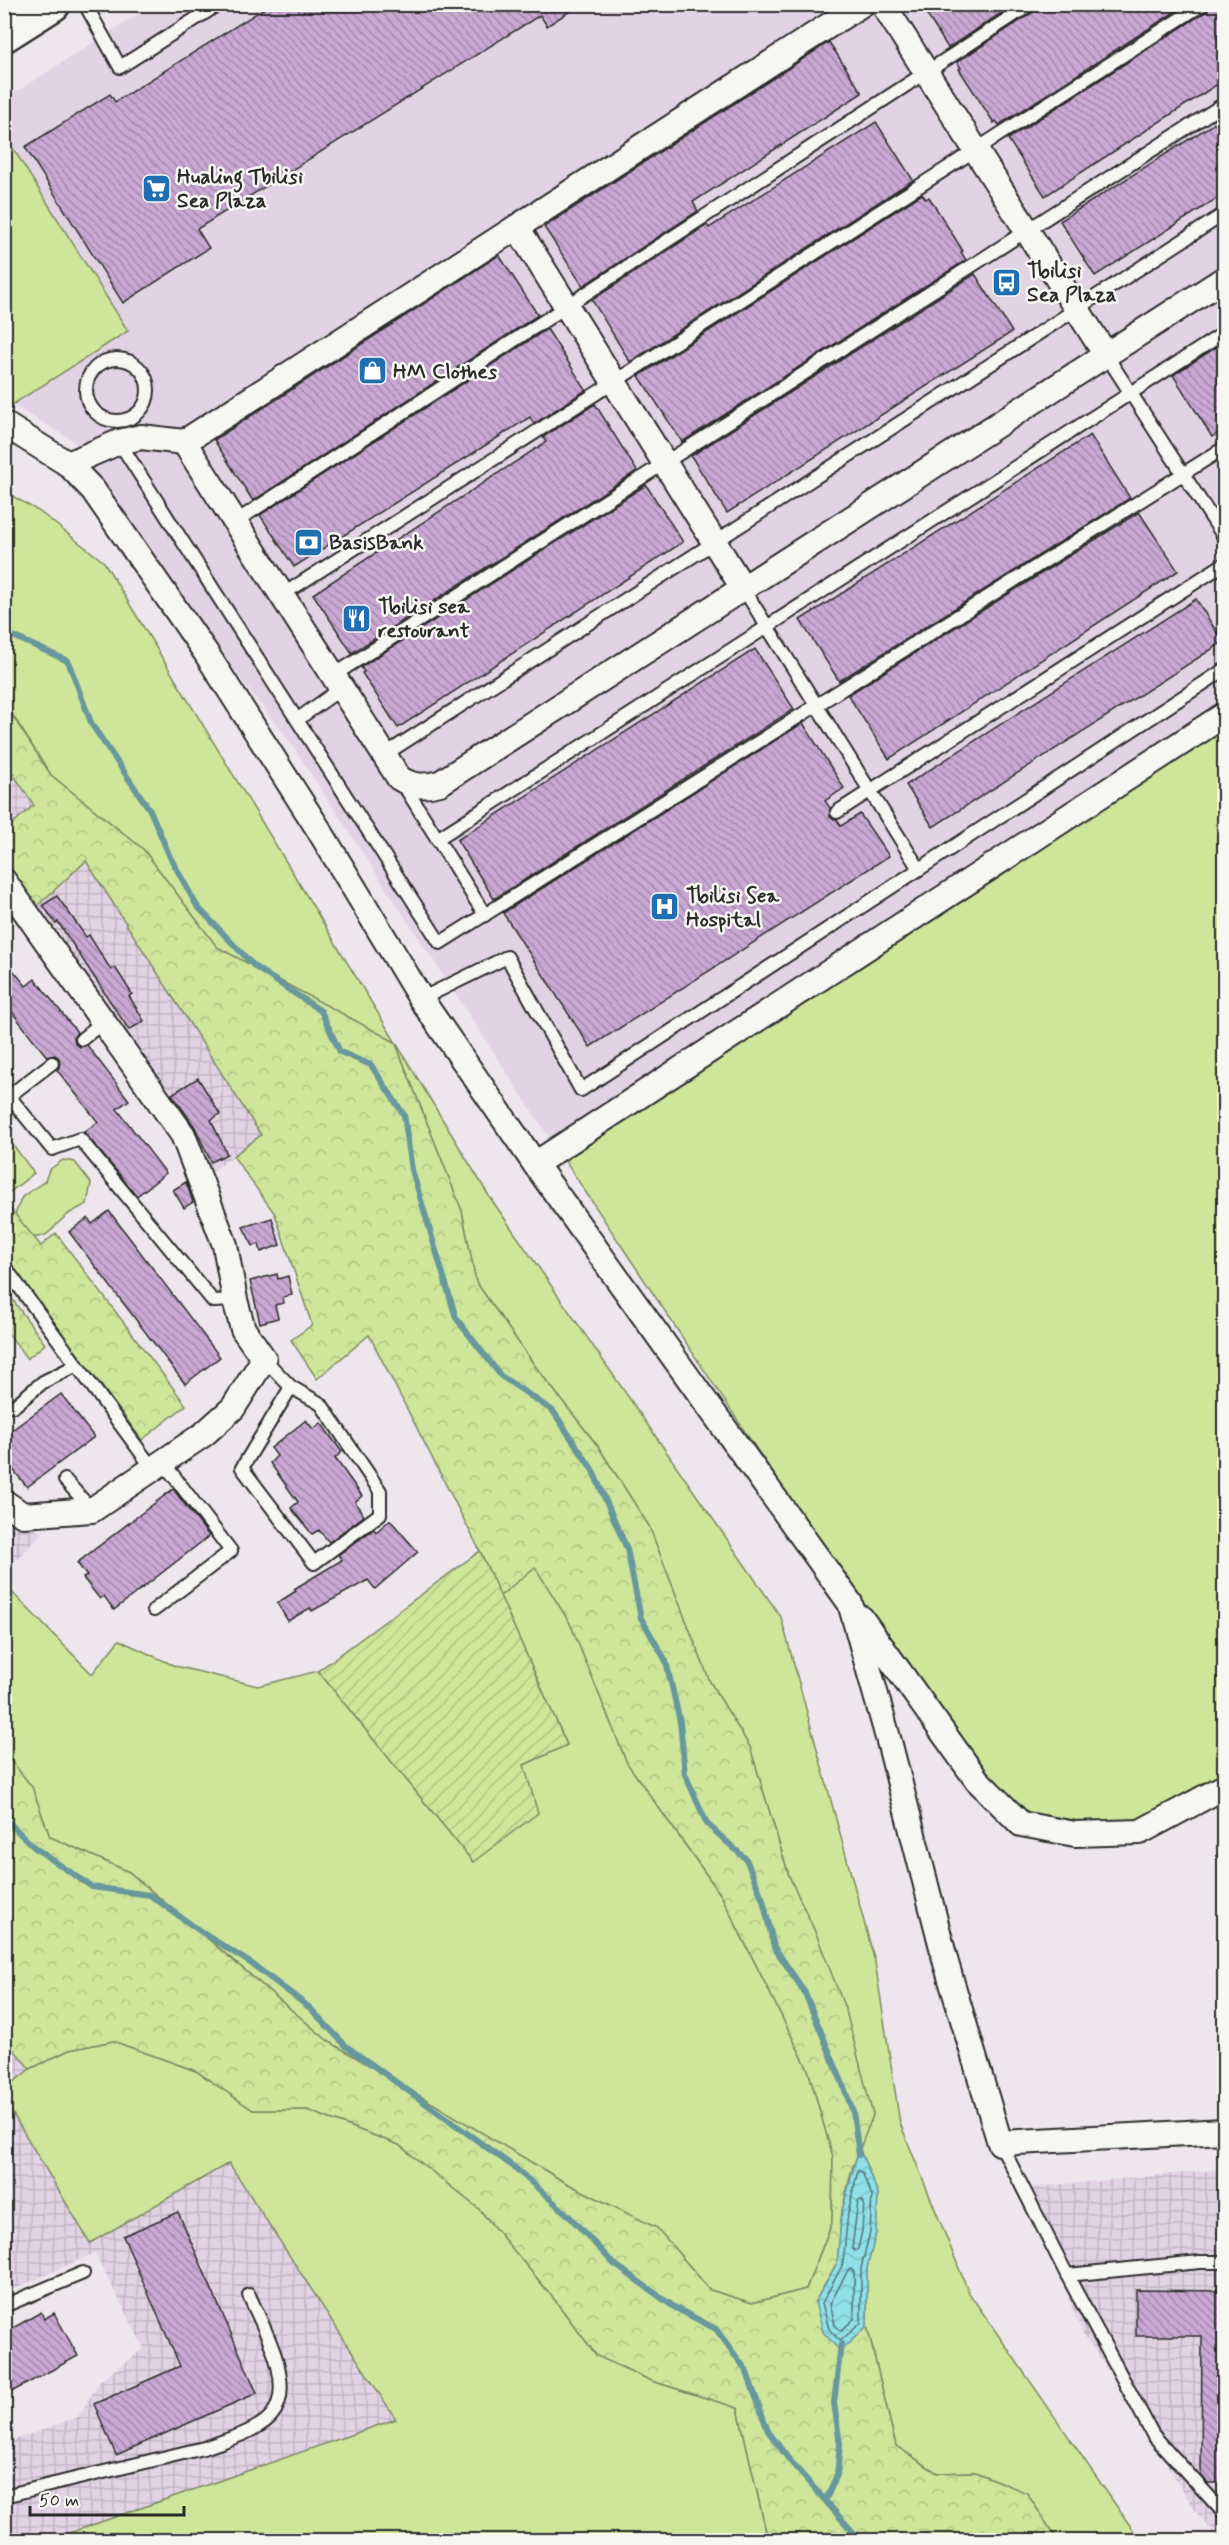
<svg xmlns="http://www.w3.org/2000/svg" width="1229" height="2545" viewBox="0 0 1229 2545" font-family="Mynerve,sans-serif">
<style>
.built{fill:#e2d3e4}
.industrial{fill:url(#industrial-grid)}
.green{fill:#cee59a;stroke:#7c8862;stroke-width:1.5}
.forest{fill:url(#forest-crowns);stroke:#7c8862;stroke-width:1.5}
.garden{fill:url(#garden-furrows);stroke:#7c8862;stroke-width:1.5}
.water{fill:url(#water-waves);stroke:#67989d;stroke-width:1.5}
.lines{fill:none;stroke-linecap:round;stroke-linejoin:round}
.shore{stroke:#537377;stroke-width:1.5}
.stream{stroke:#67989d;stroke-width:6}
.building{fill:url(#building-back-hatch);stroke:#2b2b2b;stroke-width:1.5}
.lane-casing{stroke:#2b2b2b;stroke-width:16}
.street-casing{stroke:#2b2b2b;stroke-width:28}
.secondary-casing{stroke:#2b2b2b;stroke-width:38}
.lane{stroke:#f6f6f2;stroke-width:12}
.street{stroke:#f6f6f2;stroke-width:24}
.secondary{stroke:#f6f6f2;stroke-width:33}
.labels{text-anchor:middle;stroke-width:5;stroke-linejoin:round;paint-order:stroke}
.poi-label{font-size:21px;font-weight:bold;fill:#2b2b2b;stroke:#f6f6f2;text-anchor:start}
</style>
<defs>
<pattern id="industrial-grid" width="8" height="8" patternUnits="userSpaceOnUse" patternTransform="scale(1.5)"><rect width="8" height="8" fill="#e2d3e4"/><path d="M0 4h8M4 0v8" fill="none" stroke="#c2b5c4"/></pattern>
<pattern id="forest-crowns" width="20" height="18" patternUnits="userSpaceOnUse" patternTransform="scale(1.5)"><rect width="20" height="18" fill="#cee59a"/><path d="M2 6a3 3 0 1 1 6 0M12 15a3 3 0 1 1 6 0" fill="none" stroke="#b1c585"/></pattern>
<pattern id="garden-furrows" width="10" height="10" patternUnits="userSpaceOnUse" patternTransform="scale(1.5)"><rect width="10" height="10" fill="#cee59a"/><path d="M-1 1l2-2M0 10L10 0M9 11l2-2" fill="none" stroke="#b1c585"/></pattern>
<pattern id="water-waves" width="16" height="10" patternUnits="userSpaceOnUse" patternTransform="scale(1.5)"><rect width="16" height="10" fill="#8fe0e9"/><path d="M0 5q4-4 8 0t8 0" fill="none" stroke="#7cc0c8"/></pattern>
<pattern id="building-back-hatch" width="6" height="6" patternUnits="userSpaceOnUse" patternTransform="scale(1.5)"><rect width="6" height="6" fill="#c9a8d3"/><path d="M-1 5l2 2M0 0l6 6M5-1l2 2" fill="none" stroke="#a389ab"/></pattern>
</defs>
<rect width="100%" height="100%" fill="#ede6ec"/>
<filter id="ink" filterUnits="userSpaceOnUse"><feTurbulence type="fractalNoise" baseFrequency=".0167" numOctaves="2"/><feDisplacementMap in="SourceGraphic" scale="12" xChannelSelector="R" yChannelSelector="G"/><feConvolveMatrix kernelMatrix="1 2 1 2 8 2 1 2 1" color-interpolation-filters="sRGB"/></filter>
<g filter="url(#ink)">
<!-- built -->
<polygon class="built" points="152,5 1224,5 1224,715 557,1149 288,739 106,508 74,441 12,405 128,331 5,134 5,99"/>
<!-- industrial -->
<g class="industrial">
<polygon points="4,762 34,805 5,830 4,830"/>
<polygon points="86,860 261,1135 213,1171 159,1083 37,906"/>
<polygon points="4,1510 42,1533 5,1572 4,1572"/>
<polygon points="4,2039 30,2069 5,2089 4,2089"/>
<polygon points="4,2101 90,2243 229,2163 396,2420 49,2540 5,2540 5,2443 78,2417 100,2381 144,2348 95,2253 5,2293"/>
<polygon points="1224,2169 1224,2540 1220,2540 1195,2511 1132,2406 1082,2332 1025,2188"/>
</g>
<!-- green -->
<g class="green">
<polygon points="4,134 128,331 12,405 4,401"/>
<polygon points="4,491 40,512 104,562 489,1196 781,1617 875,1962 900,2123 969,2293 1140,2540 1057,2540 1027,2493 975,2472 937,2473 896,2446 867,2326 867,2268 876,2233 878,2194 859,2148 873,2115 817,1936 789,1876 750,1747 710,1682 649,1526 597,1445 535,1366 476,1282 462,1211 395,1042 217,947 143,849 51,775 5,703"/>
<polygon points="1224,715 1224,1787 1140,1832 1021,1824 977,1780 557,1149"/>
<polygon points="5,1134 34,1173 5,1196"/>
<path d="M 63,1160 L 75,1162 L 91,1183 L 87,1204 C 80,1208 72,1211 66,1216 C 45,1233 52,1240 21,1236 L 12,1222 L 22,1197 L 45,1181 L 49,1170 Z"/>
<polygon points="535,1566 570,1623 627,1763 721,1895 808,2069 833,2157 832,2223 806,2289 752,2303 710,2290 657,2228 566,2183 328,2041 129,1872 50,1837 32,1787 5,1753 4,1584 92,1674 119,1640 175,1666 258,1686 318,1671 473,1862 524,1765 567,1745 500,1596"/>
<polygon points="113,2041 196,2071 253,2110 307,2110 399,2145 480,2210 551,2295 597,2356 652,2381 738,2408 768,2540 49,2540 396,2419 229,2163 90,2243 5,2101 5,2089 30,2069 69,2050"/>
</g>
<!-- forest -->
<g class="forest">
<polygon points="4,703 51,775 143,849 217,947 395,1042 462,1211 476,1282 535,1366 597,1445 649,1526 710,1682 750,1747 789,1876 817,1936 846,2011 873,2115 851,2172 842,2211 837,2263 815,2302 840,2351 867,2326 896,2446 937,2473 975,2472 1027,2493 1057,2540 768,2540 738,2408 652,2381 597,2356 551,2295 480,2210 399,2145 307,2110 253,2110 196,2071 113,2041 69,2050 30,2069 5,2039 5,1753 32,1787 50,1837 129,1872 328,2041 566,2183 657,2228 710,2290 752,2303 806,2289 832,2223 833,2157 808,2069 721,1895 627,1763 570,1623 535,1567 500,1596 480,1551 369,1335 317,1379 291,1340 312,1325 275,1214 233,1156 261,1135 86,861 37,906 5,866 5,830 34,805 5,762"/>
<polygon points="4,1201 41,1246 56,1233 186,1405 142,1440 5,1257"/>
<polygon points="4,1288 45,1344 27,1359 5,1329"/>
</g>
<!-- garden -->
<polygon class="garden" points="480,1551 567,1745 524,1765 538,1813 473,1862 318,1671"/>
<!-- water -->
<polygon class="water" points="859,2148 878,2194 876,2233 867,2268 867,2326 840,2351 823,2332 815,2302 837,2263 842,2211"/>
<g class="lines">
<!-- shore -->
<g class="shore">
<polygon points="858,2171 862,2172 872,2196 870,2232 861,2268 861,2323 840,2341 829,2329 822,2303 843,2264 848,2212"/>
<polygon points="862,2200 864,2203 862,2231 858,2249 855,2251 852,2248 858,2201"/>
<polygon points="848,2270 851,2269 854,2272 854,2319 841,2331 835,2325 830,2304"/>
</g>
<!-- stream -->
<g class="stream">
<polyline points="4,632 68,661 92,725 150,810 170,857 197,906 255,967 321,1011 340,1052 371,1065 404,1115 412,1170 456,1318 501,1376 553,1411 592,1469 627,1549 641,1618 666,1661 680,1722 685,1774 707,1824 746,1859 763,1900 774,1947 804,1991 842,2082 853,2112 859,2155"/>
<polyline points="4,1818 35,1848 92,1887 150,1895 200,1931 252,1964 310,2008 346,2046 514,2167 567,2214 613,2263 674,2307 716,2329 746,2370 768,2431 790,2461 860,2540"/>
<polyline points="826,2499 837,2475 840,2444 834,2403 841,2344"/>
</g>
</g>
<!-- building -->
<g class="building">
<polygon points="271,4 581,4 547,26 540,15 197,229 209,248 123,303 25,147 110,94 115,102"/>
<polygon points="920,4 1015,4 948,48"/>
<polygon points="1039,4 1187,4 999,125 996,121 994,123 959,69 961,68 957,62 1035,11"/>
<polygon points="1211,4 1224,4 1224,80 1045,196 1008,139 1207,11"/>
<polygon points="829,42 862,93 693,202 698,211 583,286 544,227"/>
<polygon points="1224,117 1224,194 1095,276 1060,221"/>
<polygon points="876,122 913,180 630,362 592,300 707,225 709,228"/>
<polygon points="922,194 926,199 929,197 963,251 961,252 966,260 682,442 639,376"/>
<polygon points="499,255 538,315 253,501 214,440"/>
<polygon points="975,274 1012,332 727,513 691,456"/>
<polygon points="547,329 586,390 534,424 530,417 294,567 260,515"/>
<polygon points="1224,342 1224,429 1212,437 1173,375"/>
<polygon points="595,404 637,471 352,653 313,594 546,442 543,437"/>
<polygon points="1090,435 1130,498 839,681 800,620"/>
<polygon points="646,485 683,542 398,728 362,673 364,672 361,667"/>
<polygon points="1139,512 1178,571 889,759 848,695"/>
<polygon points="1196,599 1223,642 933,827 906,785"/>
<polygon points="755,649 794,709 494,899 457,840"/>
<polygon points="803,723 844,788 825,801 830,808 830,817 837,820 841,826 860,814 889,856 590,1047 503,913"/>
<polygon points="57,896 86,937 89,935 111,970 115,967 132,994 129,996 144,1021 129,1030 58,922 56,924 43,905"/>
<polygon points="4,959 26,986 35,979 77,1032 74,1037 75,1044 80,1047 87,1045 129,1100 117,1109 166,1173 137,1196 84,1132 98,1122 57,1070 60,1066 59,1058 55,1055 47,1057 4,1002"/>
<polygon points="198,1078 220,1114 211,1120 227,1154 211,1162 195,1127 172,1094"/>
<polygon points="186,1182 193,1202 184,1208 173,1190"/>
<polygon points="109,1211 220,1357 185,1384 69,1232 88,1218 92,1224"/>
<polygon points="272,1218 280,1245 261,1252 259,1244 253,1246 243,1227"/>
<polygon points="277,1274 278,1279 288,1276 292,1295 283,1297 284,1303 275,1305 278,1318 260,1323 250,1281"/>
<polygon points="61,1394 94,1437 27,1487 4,1458 4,1436"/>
<polygon points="306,1420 313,1429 321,1423 342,1452 335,1458 362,1496 355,1502 364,1516 329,1542 319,1530 312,1534 291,1508 298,1502 270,1463 277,1456 271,1448"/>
<polygon points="173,1489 209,1536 114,1610 104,1596 100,1599 83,1578 87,1576 77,1563"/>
<polygon points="390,1520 418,1552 375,1589 368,1580 312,1611 310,1608 288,1621 277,1603 296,1591 294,1589 342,1560 338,1555 374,1529 376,1532"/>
<polygon points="178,2212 257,2393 116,2455 94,2404 180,2366 123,2236"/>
<polygon points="1136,2290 1224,2291 1224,2483 1208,2483 1201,2475 1202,2336 1136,2336"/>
<polygon points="41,2312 44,2319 54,2313 78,2356 4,2396 4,2333"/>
</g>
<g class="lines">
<defs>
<g id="lane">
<polyline points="85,4 120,67 219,4"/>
<polyline points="1106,355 1224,537"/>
<circle cx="117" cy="390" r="31"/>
<polyline points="119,442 440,943 1224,448"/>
<polyline points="235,522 1031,4"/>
<polyline points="743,588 919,869"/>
<polyline points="282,595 1203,4"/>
<polyline points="334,675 1224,104"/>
<polyline points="298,719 342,688"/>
<polyline points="384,755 1224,214"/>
<polyline points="403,784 485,915"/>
<polyline points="837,812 1224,564"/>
<polyline points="437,839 1224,333"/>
<polyline points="421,999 507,957 581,1090 1224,670"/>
<polyline points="82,1039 104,1021"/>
<polyline points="4,1090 52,1149 80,1139 213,1301 235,1300"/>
<polyline points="9,1096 52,1063"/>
<polyline points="4,1266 153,1469"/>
<polyline points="264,1359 291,1387 321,1404 380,1491 380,1514 314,1563 242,1468 291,1387"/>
<polyline points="14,1406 43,1382 77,1365"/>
<polyline points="65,1480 92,1510"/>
<polyline points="154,1610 231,1551 163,1462"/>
<polyline points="1000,2143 1067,2275 1153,2435 1224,2513"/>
<polyline points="1067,2275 1200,2262 1224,2262"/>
<polyline points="4,2306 83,2273"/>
<path d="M 4,2496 L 204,2448 C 225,2440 255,2433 271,2416 C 298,2385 262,2326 249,2295"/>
</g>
<g id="street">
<polyline points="883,4 1106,355"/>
<polyline points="517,227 743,588"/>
<polyline points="4,424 68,464 93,490 206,653 319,830 421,999 535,1164 850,1603 890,1745 946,1963 1000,2143 1224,2131"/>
<path d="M 184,442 L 399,778 C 413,787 424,787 440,783 L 1224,279"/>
<polyline points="68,464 119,442 141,437 184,442 862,4"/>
<polyline points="4,881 183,1135 225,1245 235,1300 243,1329 264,1359 233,1408 204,1434 92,1510 23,1515 4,1502"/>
<polyline points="535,1164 1224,715"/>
<polyline points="861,1618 977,1780 1021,1824 1075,1834 1140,1832 1224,1787"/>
</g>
<polyline id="secondary" points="4,35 53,4"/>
</defs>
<!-- lane casing -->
<use href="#lane" class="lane-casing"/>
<!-- street casing -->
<use href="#street" class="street-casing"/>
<!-- secondary casing -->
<use href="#secondary" class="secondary-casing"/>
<!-- lane -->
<use href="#lane" class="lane"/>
<!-- street -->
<use href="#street" class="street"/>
<!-- secondary -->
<use href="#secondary" class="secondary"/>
</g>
</g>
<!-- icons -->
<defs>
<symbol id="supermarket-square" viewBox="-11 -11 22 22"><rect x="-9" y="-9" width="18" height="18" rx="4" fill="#1f6fb2" stroke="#f6f6f2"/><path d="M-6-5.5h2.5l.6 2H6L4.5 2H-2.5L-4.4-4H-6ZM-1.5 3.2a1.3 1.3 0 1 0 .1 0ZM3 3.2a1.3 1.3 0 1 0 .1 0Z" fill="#fff"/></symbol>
<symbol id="bus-square" viewBox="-11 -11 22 22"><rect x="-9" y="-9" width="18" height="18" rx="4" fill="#1f6fb2" stroke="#f6f6f2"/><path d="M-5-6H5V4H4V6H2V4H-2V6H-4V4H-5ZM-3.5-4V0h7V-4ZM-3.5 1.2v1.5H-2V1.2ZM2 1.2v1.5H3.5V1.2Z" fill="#fff"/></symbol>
<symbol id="shop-square" viewBox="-11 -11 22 22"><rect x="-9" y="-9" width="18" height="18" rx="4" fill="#1f6fb2" stroke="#f6f6f2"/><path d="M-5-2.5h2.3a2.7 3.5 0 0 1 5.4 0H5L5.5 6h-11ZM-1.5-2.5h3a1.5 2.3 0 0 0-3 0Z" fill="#fff"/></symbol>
<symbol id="bank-square" viewBox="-11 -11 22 22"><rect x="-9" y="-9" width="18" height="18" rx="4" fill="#1f6fb2" stroke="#f6f6f2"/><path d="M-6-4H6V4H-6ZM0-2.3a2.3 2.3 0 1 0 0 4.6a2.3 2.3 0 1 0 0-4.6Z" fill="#fff"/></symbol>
<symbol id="restaurant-square" viewBox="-11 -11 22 22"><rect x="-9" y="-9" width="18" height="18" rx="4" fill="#1f6fb2" stroke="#f6f6f2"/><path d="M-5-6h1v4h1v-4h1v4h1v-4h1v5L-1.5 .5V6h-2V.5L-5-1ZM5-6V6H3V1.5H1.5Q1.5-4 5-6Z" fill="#fff"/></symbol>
<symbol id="hospital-square" viewBox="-11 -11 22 22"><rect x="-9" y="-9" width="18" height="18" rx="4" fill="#1f6fb2" stroke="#f6f6f2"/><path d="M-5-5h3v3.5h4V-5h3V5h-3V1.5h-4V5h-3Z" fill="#fff"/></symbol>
</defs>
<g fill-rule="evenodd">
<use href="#supermarket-square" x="140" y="172" width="33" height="33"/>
<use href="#bus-square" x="990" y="266" width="33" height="33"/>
<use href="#shop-square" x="356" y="354" width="33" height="33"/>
<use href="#bank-square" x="292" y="526" width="33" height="33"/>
<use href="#restaurant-square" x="340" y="602" width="33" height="33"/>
<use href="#hospital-square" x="648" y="890" width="33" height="33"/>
</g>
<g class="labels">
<!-- poi labels -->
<g class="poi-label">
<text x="177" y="183">Hualing Tbilisi<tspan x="177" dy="24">Sea Plaza</tspan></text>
<text x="1027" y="277">Tbilisi<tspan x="1027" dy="24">Sea Plaza</tspan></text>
<text x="393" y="378">HM Clothes</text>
<text x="329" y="549">BasisBank</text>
<text x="378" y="613">Tbilisi sea<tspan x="378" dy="24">restourant</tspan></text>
<text x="686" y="902">Tbilisi Sea<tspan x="686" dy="24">Hospital</tspan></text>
</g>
</g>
<!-- margin -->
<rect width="1229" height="2545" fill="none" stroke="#f6f6f2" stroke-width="24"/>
<rect x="12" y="12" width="1205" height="2521" fill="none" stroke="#2b2b2b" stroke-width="2" filter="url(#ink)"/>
<!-- scale -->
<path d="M30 2506v9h154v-9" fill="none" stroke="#2b2b2b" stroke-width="3"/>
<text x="39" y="2506" font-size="18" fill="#2b2b2b" stroke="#f6f6f2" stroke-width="4.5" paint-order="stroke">50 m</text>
</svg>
